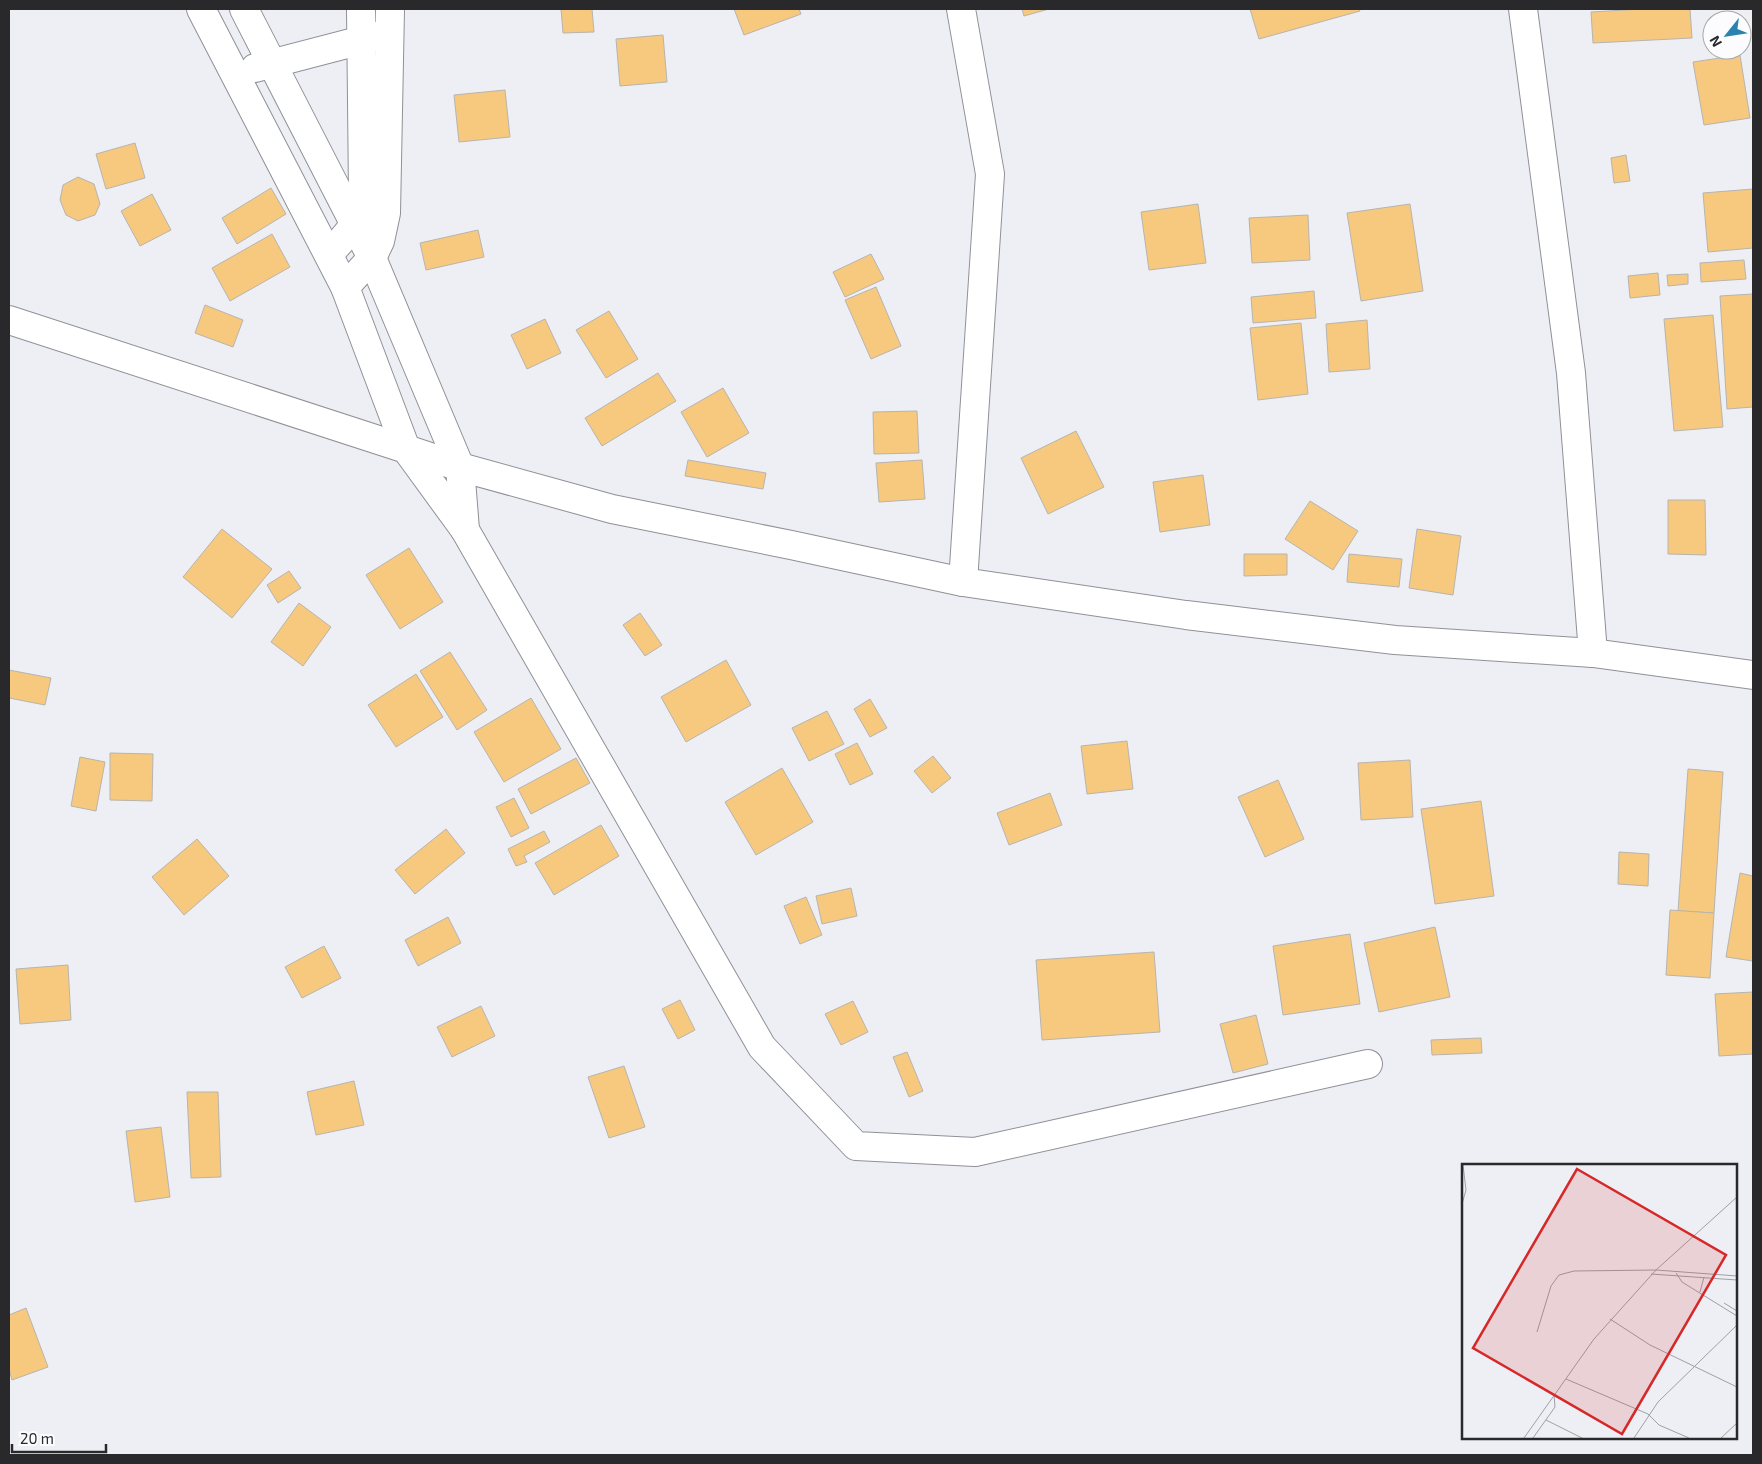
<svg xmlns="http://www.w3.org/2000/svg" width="1762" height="1464" viewBox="0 0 1762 1464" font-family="'Exo 2',sans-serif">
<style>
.building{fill:#f6c97f;stroke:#b7b4af}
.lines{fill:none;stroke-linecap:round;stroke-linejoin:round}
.minor-casing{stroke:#909197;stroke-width:30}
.secondary-casing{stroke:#909197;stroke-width:30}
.trunk-casing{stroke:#909197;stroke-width:30}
.minor{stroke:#fff;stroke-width:28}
.secondary{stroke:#fff;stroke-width:28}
.trunk{stroke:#fff;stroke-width:28}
.inset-road{fill:none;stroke:#9fa0a4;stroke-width:1}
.view{fill:#d62828;fill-opacity:0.15;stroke:#d62828;stroke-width:2.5}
.inset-edge{fill:none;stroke:#29292b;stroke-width:2.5}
</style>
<rect width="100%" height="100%" fill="#edeff5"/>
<!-- building -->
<g class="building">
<polygon points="561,9 592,9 594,32 563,33"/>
<polygon points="734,9 799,9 801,14 744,35"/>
<polygon points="1022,9 1049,9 1024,16"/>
<polygon points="1250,9 1359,9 1360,11 1259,39"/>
<polygon points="1642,9 1690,9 1692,38 1593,43 1591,12"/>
<polygon points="663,35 667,82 620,86 616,39"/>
<polygon points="1740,55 1750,118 1704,125 1693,62"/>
<polygon points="505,90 510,137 459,142 454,95"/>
<polygon points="135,143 145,178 106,189 96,154"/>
<polygon points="1626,155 1630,181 1614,183 1611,158"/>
<polygon points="78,177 94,184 100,204 95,215 78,221 66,215 60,200 63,185"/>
<polygon points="271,188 286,214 237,244 222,218"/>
<polygon points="1753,189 1753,248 1708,252 1703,193"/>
<polygon points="152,194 171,230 140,246 121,211"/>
<polygon points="1198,204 1206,263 1149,270 1141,212"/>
<polygon points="1410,204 1423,291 1361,301 1347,213"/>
<polygon points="1308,215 1310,260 1252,263 1249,218"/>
<polygon points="478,230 484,257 426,270 420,243"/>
<polygon points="272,234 290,267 230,301 212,268"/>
<polygon points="871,254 884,279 845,297 833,272"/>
<polygon points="1744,260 1746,279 1701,282 1700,263"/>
<polygon points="1658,273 1660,295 1630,298 1628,276"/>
<polygon points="1688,274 1688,284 1668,286 1667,275"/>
<polygon points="876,287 901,346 871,359 845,300"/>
<polygon points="1314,291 1316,318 1253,323 1251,297"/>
<polygon points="1753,294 1753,407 1727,409 1720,296"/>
<polygon points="205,305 243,320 233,347 195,333"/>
<polygon points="609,311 638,359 606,378 576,330"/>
<polygon points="1713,315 1723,427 1674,431 1664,319"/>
<polygon points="545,319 561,353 527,369 511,335"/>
<polygon points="1367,320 1370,369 1329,372 1326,324"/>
<polygon points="1301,323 1308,394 1258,400 1250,328"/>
<polygon points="658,373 676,401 602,446 585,418"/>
<polygon points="723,388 749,433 707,457 681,412"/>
<polygon points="917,411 919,453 874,454 873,412"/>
<polygon points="1076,431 1104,487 1048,514 1021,458"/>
<polygon points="688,460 766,473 763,489 685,476"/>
<polygon points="922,460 925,499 879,502 876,463"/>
<polygon points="1203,475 1210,525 1160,532 1153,482"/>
<polygon points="1668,500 1705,500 1706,555 1668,554"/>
<polygon points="1310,501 1358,531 1333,570 1285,539"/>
<polygon points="222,529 272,569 232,618 183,577"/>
<polygon points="1417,529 1461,536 1453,595 1409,588"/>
<polygon points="409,548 443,602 400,629 366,575"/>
<polygon points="1244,554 1287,554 1287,575 1244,576"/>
<polygon points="1349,554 1402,559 1399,587 1347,582"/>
<polygon points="289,571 301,588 278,603 267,585"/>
<polygon points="299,603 331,627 303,666 271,642"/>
<polygon points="640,613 662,645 645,656 623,625"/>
<polygon points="450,652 487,710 457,730 420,671"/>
<polygon points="726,660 751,705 686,742 661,697"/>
<polygon points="9,670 51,678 45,705 9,698"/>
<polygon points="416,674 443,717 396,747 368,705"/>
<polygon points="531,698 561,749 504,782 474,732"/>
<polygon points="870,699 887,728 870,737 854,709"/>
<polygon points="827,711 844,744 809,761 792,728"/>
<polygon points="1127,741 1133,789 1087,794 1081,746"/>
<polygon points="857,743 873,774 850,785 835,754"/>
<polygon points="110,753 153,754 152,801 110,800"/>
<polygon points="933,756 951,778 932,793 914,771"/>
<polygon points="80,757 105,762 96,811 71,806"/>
<polygon points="576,758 590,783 531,814 518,789"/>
<polygon points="1410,760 1413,817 1361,820 1358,763"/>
<polygon points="782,768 813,822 756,855 725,802"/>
<polygon points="1688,769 1723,772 1714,913 1678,911"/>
<polygon points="1278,780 1304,839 1265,857 1238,797"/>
<polygon points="1050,793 1062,825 1009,845 997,813"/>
<polygon points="514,798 529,828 511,837 496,807"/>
<polygon points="1481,801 1494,896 1435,904 1421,809"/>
<polygon points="601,825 619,856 554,895 535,863"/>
<polygon points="446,829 465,853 415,894 395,870"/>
<polygon points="544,831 550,842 524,856 527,862 516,866 508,849"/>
<polygon points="197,839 229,876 184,915 152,877"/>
<polygon points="1619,852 1649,854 1648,886 1618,884"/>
<polygon points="1740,873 1753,876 1753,961 1726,957"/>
<polygon points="851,888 857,916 822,924 816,896"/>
<polygon points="806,897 822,935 800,944 784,906"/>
<polygon points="1670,910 1714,913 1710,978 1666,975"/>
<polygon points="448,917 461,943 418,966 405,940"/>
<polygon points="1435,927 1450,997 1379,1012 1364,943"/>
<polygon points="1350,934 1360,1004 1283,1015 1273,946"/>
<polygon points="324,946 341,978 302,998 285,967"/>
<polygon points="1154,952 1160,1032 1042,1040 1036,960"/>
<polygon points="68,965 71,1020 20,1024 16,969"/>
<polygon points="1753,992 1753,1054 1719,1056 1715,994"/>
<polygon points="680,1000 695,1030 678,1039 662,1009"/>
<polygon points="853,1001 868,1032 841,1045 825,1014"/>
<polygon points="481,1006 495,1036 452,1057 437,1027"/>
<polygon points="1256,1015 1268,1064 1233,1073 1220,1024"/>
<polygon points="1481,1038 1482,1053 1432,1055 1431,1040"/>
<polygon points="907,1052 923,1091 909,1097 893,1057"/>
<polygon points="624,1066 645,1127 609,1138 588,1077"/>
<polygon points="354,1081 364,1125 316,1135 307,1092"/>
<polygon points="187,1092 218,1092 221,1177 191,1178"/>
<polygon points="161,1127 170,1197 135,1202 126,1131"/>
<polygon points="26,1308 48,1367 12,1380 9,1369 9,1315"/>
</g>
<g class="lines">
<defs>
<g id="minor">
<polyline points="961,9 990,174 963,582"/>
<polyline points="1523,9 1571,373 1593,653"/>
<polyline points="406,449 465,530 762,1047 856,1146 975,1152 1368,1064"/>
<polyline points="460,467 465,530"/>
</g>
<g id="secondary">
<path d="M 329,254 C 348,233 360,224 363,194 L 361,9"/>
<polyline points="345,287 372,258 380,241 386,213 390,9"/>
<polyline points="9,320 406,449"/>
</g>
<g id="trunk">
<polyline points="201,9 345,287 406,449 460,467 612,509 791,545 963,582 1186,615 1395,640 1593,653 1753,675"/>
<polyline points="244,9 372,258 460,467"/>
<polyline points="255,68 389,33"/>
</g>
</defs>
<!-- minor casing -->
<use href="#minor" class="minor-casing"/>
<!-- secondary casing -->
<use href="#secondary" class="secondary-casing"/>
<!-- trunk casing -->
<use href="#trunk" class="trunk-casing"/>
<!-- minor -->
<use href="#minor" class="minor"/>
<!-- secondary -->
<use href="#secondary" class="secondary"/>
<!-- trunk -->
<use href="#trunk" class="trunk"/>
</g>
<!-- overview -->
<g transform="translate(1462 1164)">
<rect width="275" height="275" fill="#edeff5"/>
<path class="inset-road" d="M 0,40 L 4,26 L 1,1M 194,106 L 275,33M 214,109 L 220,118 L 275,152M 189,110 L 275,116M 238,128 L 242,113M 262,139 L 275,147M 148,155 L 188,181 L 275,223M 75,168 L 89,122 L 97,111 L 112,107 L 194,106M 104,215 L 186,250 L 197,261 L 227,274M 84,256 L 120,274M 62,274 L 132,175 L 194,106 L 275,112M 71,274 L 93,243 L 92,231M 172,274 L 196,238 L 275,161M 259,274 L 275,259"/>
<path class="view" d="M 115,5 L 264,91 L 160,270 L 11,184 Z"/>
<rect width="275" height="275" class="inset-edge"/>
</g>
<!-- border -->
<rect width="1762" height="1464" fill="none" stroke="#29292b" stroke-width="20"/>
<!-- north arrow -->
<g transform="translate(1727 35) rotate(240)"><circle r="24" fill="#fcfcff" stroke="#a8a8aa"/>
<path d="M0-4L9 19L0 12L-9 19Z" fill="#2982b0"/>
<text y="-8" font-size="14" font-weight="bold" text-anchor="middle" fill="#29292b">N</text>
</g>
<!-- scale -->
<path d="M12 1444v8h94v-8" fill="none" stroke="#29292b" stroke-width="2.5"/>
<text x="20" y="1444" font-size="15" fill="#29292b" stroke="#fcfcff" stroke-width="4" paint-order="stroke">20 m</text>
</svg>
